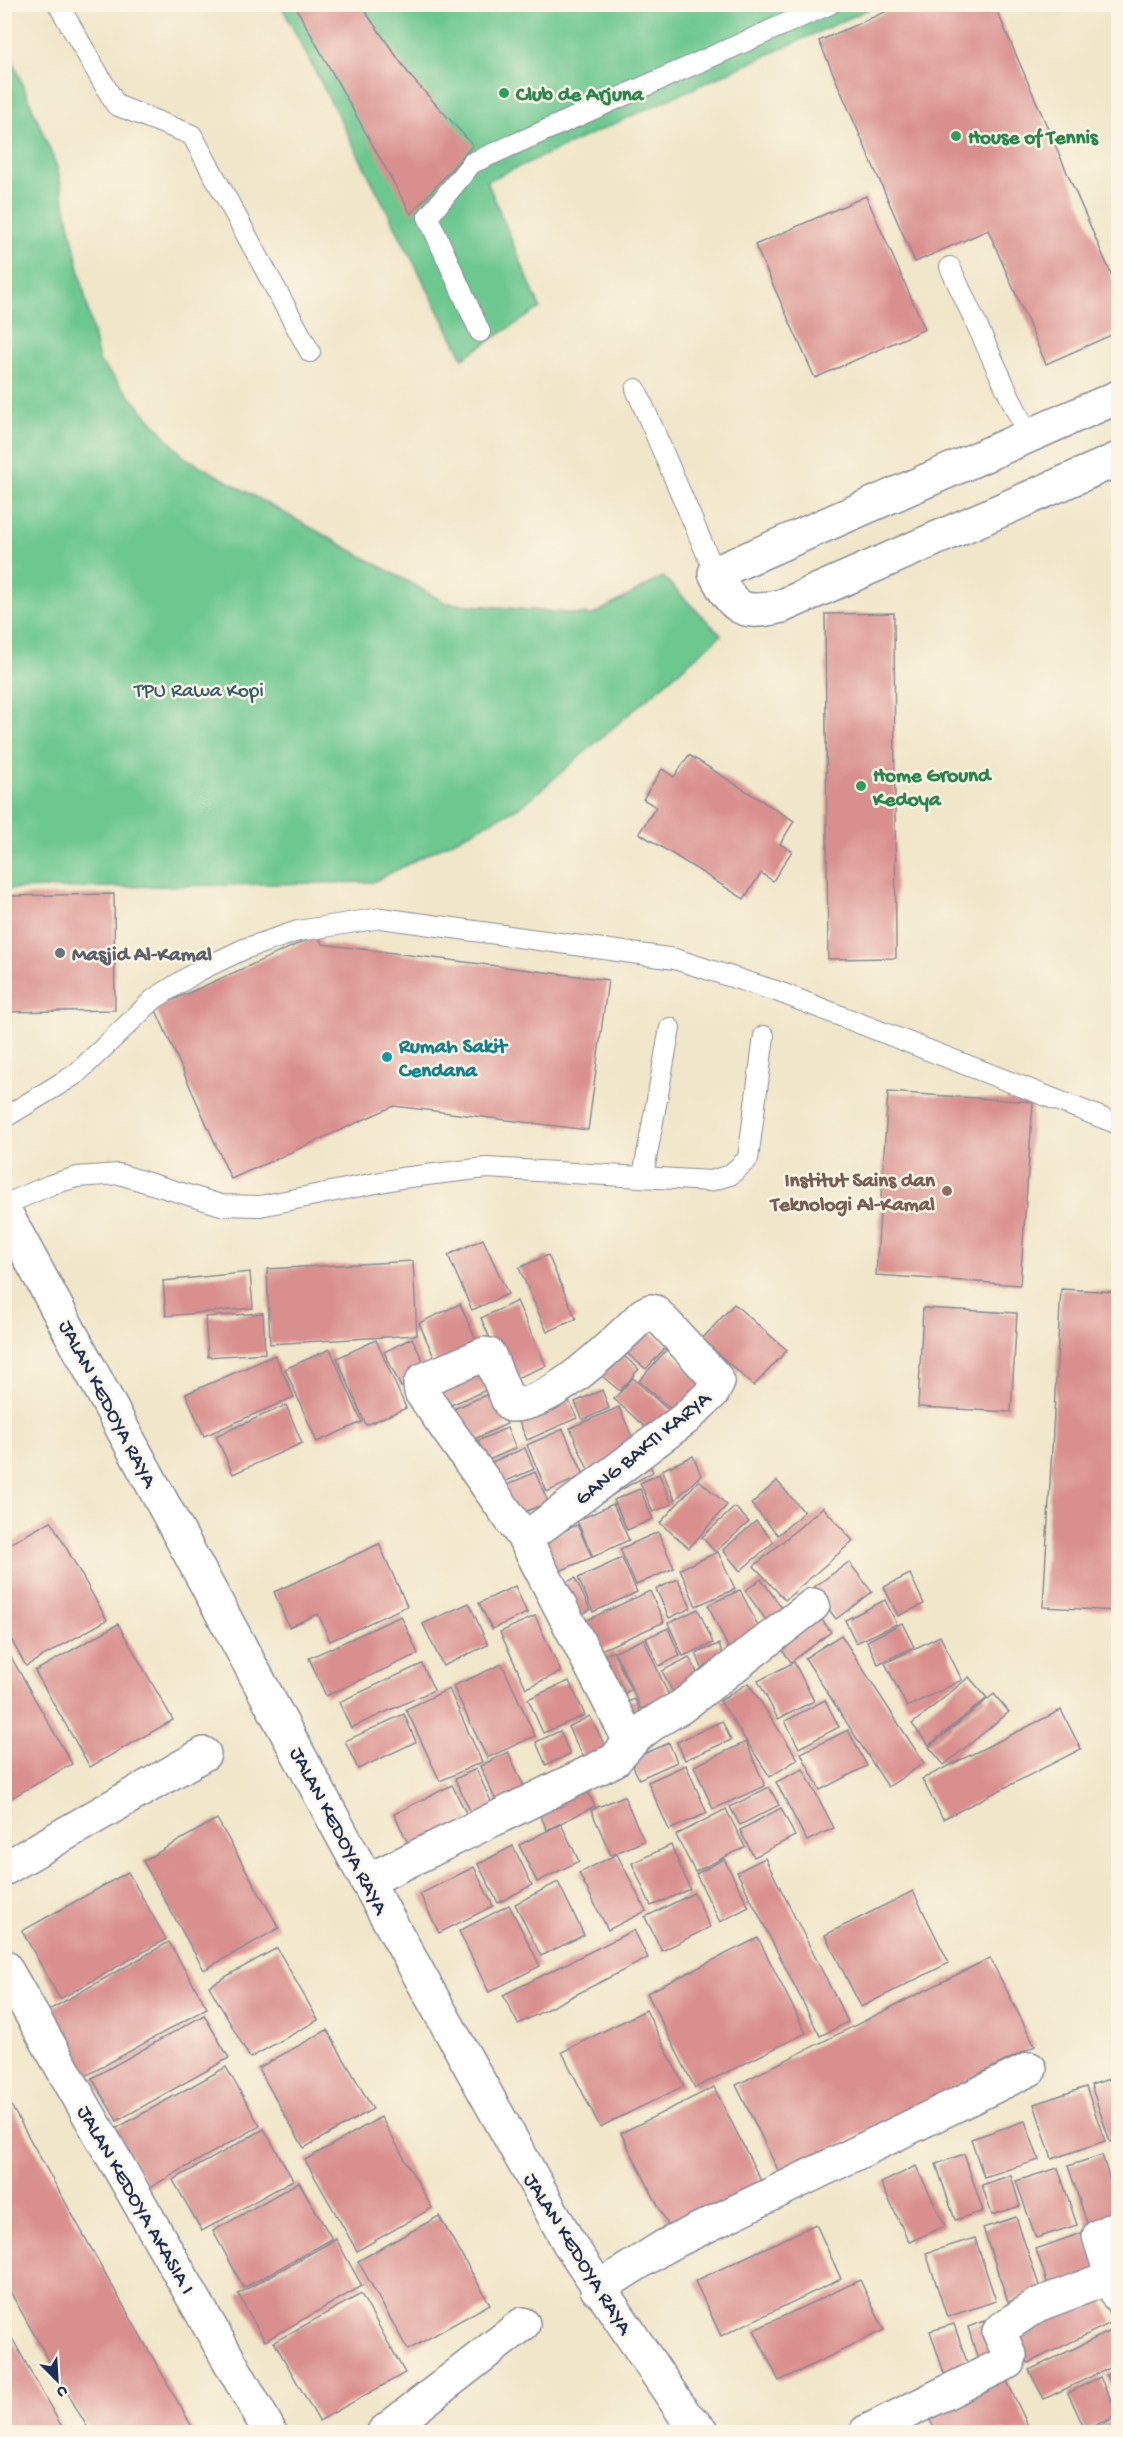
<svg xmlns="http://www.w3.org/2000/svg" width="1123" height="2437" viewBox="0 0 1123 2437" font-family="'Gochi Hand',sans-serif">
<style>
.green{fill:#6dc890;stroke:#447c77;stroke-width:1.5}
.building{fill:#d98f8d}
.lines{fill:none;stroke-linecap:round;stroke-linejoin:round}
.service-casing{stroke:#868a94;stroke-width:22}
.minor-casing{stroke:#868a94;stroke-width:36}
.tertiary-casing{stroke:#868a94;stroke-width:36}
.service{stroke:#fff;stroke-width:20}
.minor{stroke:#fff;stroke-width:33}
.tertiary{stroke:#fff;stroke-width:33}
.leisure-dot{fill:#2e9e5b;stroke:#fcf5e5;stroke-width:2}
.worship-dot{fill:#6b7280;stroke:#fcf5e5;stroke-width:2}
.culture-dot{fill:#0f9aa8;stroke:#fcf5e5;stroke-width:2}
.education-dot{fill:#8d6e63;stroke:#fcf5e5;stroke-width:2}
.labels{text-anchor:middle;stroke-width:5;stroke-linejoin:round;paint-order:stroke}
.leisure-label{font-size:21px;font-weight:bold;fill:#27864d;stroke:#fcf5e5;text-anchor:start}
.park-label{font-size:21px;fill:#345d6d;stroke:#fcf5e5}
.worship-label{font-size:21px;font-weight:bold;fill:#5b616d;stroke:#fcf5e5;text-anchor:start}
.culture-label{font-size:21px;font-weight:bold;fill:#0d838f;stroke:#fcf5e5;text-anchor:start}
.education-label{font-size:21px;font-weight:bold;fill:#785e54;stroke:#fcf5e5;text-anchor:end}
.street-label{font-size:21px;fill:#1b2f5e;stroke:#fcf5e5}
</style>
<rect width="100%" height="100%" fill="#fcf5e5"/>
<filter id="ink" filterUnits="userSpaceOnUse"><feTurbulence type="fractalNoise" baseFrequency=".0167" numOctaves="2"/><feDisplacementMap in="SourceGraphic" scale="12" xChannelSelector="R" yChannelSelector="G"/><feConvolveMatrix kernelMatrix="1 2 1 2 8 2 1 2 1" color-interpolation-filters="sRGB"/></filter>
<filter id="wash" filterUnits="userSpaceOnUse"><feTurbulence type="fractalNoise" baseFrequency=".008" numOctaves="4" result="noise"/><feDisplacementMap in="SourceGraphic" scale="24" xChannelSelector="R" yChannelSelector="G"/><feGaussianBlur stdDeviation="1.35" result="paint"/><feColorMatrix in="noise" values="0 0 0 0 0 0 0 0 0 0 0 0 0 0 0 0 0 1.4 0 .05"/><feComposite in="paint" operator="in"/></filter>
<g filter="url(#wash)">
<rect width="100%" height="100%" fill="#f0e6c9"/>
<!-- green -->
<g class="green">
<polygon points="281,5 878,5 487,181 540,308 463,358"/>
<polygon points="4,40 57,167 99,361 184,457 446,603 593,615 663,577 721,635 523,805 373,882 5,889"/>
</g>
<g id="blocks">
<!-- building -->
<g class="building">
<polygon points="294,4 360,4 411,77 473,145 411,214"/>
<polygon points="903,4 994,4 1118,290 1118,332 1046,364 988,230 915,262 819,41"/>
<polygon points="866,196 925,329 815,378 755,245"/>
<polygon points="894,613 896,958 828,959 825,614"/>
<polygon points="689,755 794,821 780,844 792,851 773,881 761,873 744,899 639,833 656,807 643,799 662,769 674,777"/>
<polygon points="114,894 115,1010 4,1012 4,896"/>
<polygon points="318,935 322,944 608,980 588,1130 394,1106 231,1179 155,1008"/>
<polygon points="888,1092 1033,1102 1020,1285 876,1275"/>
<polygon points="483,1239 508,1294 472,1310 448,1255"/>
<polygon points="548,1255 576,1319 547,1332 519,1268"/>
<polygon points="413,1261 417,1335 270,1344 267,1269"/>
<polygon points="250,1272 253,1308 166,1316 163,1281"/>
<polygon points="1061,1289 1118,1292 1118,1611 1043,1607"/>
<polygon points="517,1301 546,1366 509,1381 481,1318"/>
<polygon points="460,1304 479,1347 438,1366 419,1323"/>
<polygon points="734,1304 787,1350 754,1386 702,1339"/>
<polygon points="923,1308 1017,1313 1011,1412 918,1407"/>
<polygon points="263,1313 265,1353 208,1357 205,1317"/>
<polygon points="644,1326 667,1346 646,1369 623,1350"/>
<polygon points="412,1338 429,1373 401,1387 384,1352"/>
<polygon points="376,1340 406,1408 366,1425 337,1358"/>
<polygon points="330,1349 362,1422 317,1442 285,1369"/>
<polygon points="667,1349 710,1390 683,1420 639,1381"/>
<polygon points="617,1350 639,1369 620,1391 597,1372"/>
<polygon points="275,1355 294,1397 204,1436 186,1394"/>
<polygon points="480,1364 491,1388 446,1407 436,1383"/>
<polygon points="633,1378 675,1416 656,1437 614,1399"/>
<polygon points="563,1388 577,1418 527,1440 514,1410"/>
<polygon points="602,1390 609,1408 583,1420 575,1402"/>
<polygon points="493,1392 507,1424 464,1444 449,1411"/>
<polygon points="286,1405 302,1443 233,1474 216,1436"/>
<polygon points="619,1407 638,1450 589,1472 570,1428"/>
<polygon points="507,1428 516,1448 477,1465 468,1445"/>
<polygon points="563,1429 584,1475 547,1492 527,1445"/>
<polygon points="525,1448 534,1469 495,1486 485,1465"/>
<polygon points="693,1456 701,1475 675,1500 662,1470"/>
<polygon points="646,1459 653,1472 601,1501"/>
<polygon points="535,1472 548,1502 511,1518 498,1489"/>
<polygon points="659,1474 672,1504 653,1512 640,1483"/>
<polygon points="699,1480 727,1505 689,1548 660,1523"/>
<polygon points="777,1481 804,1512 778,1535 751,1504"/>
<polygon points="640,1489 653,1519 627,1530 614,1500"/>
<polygon points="613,1504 629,1540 593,1557 577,1521"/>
<polygon points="735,1507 749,1522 715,1552 702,1537"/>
<polygon points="823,1507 853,1541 785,1600 754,1566"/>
<polygon points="51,1521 107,1620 26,1666 4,1627 4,1547"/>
<polygon points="756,1521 774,1542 740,1571 723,1550"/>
<polygon points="577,1525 592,1557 546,1577 532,1545"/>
<polygon points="658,1532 674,1568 636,1585 620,1549"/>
<polygon points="379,1544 407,1606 330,1641 318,1614 289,1627 274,1592"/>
<polygon points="718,1552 735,1589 696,1606 680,1569"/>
<polygon points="622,1558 637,1592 593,1612 578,1578"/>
<polygon points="849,1562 872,1592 836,1619 813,1588"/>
<polygon points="910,1574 924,1604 898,1616 884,1587"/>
<polygon points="575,1578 590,1610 571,1620 556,1587"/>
<polygon points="678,1579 691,1608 669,1618 656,1589"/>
<polygon points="761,1579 785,1612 769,1624 745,1591"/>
<polygon points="515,1586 527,1613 492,1629 479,1603"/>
<polygon points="740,1590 764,1638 731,1654 708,1605"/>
<polygon points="650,1591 664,1622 592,1654 578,1624"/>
<polygon points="885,1600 897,1624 856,1643 845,1620"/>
<polygon points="469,1603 488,1645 443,1666 423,1624"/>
<polygon points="698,1609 713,1643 683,1656 668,1623"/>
<polygon points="816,1612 831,1632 791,1662 776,1642"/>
<polygon points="401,1616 418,1654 326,1696 309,1658"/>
<polygon points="535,1616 561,1672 526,1688 500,1632"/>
<polygon points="902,1623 914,1647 878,1664 867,1641"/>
<polygon points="118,1624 173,1720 90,1767 35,1671"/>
<polygon points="668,1628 680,1656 659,1666 646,1638"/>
<polygon points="841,1635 924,1763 888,1787 805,1658"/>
<polygon points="940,1636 962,1680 907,1707 885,1663"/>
<polygon points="644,1639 669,1696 641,1709 615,1652"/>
<polygon points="719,1644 727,1666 705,1676 696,1653"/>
<polygon points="613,1651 631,1690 611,1699 593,1661"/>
<polygon points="11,1657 72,1764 4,1802 4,1660"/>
<polygon points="689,1657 703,1684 676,1698 662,1671"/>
<polygon points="794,1662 814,1701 778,1719 758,1681"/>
<polygon points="422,1664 434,1690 351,1728 339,1702"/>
<polygon points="502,1664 535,1736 487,1758 453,1686"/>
<polygon points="969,1677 987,1698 929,1745 912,1724"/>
<polygon points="569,1681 585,1715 543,1733 528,1699"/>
<polygon points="748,1683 798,1759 770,1777 720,1701"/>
<polygon points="449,1689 482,1762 440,1781 406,1709"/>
<polygon points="994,1694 1009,1712 944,1765 929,1747"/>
<polygon points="635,1699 644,1722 618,1706"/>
<polygon points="825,1700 839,1727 799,1748 785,1721"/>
<polygon points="1061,1710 1081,1749 943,1819 922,1779"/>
<polygon points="404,1714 416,1742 358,1769 345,1741"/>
<polygon points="590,1716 611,1758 590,1769 568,1727"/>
<polygon points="722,1721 731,1740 685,1760 677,1742"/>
<polygon points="848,1730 867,1766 820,1790 801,1753"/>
<polygon points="560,1731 570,1754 546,1765 536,1742"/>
<polygon points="746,1742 765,1786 713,1809 694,1766"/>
<polygon points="669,1743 677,1762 639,1779 630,1760"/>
<polygon points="508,1752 529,1797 500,1810 480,1766"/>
<polygon points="686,1765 707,1813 669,1830 648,1782"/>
<polygon points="476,1769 497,1814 476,1823 455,1779"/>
<polygon points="803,1769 834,1828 807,1841 776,1782"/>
<polygon points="452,1785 472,1825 414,1855 394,1814"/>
<polygon points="584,1785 595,1806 547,1830 537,1808"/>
<polygon points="769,1787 779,1805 740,1825 730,1807"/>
<polygon points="624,1796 644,1841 611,1855 591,1810"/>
<polygon points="781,1808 795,1836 754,1857 740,1830"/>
<polygon points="726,1809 745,1847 695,1872 676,1835"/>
<polygon points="217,1819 279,1928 204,1970 143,1861"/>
<polygon points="561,1824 579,1861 537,1882 519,1845"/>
<polygon points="671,1845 690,1889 651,1906 632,1863"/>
<polygon points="513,1846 532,1885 498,1903 478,1864"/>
<polygon points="617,1854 646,1911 608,1930 579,1873"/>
<polygon points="765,1858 848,2022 820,2036 737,1872"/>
<polygon points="724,1859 749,1907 720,1922 696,1874"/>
<polygon points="474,1867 493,1906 439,1933 420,1894"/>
<polygon points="128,1872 166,1939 60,1999 22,1931"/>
<polygon points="558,1882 584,1935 541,1956 515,1904"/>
<polygon points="913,1891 949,1963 861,2007 825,1935"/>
<polygon points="694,1893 710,1927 662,1951 645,1917"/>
<polygon points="509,1905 540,1966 489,1992 459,1931"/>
<polygon points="634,1930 648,1958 518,2024 503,1995"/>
<polygon points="758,1938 806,2033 695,2088 647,1993"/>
<polygon points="169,1942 207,2008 84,2077 47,2011"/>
<polygon points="277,1948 318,2020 250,2058 209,1986"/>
<polygon points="990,1958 1035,2046 780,2174 736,2085"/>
<polygon points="646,2010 684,2086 600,2127 562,2052"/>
<polygon points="204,2015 229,2058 117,2121 92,2078"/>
<polygon points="327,2030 373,2109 304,2148 258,2068"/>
<polygon points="226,2067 260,2126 149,2188 115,2129"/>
<polygon points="1118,2076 1118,2139 1110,2142 1091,2085"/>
<polygon points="714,2087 764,2187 672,2233 621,2133"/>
<polygon points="1086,2087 1105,2141 1052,2159 1034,2104"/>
<polygon points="4,2093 123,2305 195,2432 90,2432 43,2350 4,2281"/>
<polygon points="381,2117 432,2208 357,2251 305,2160"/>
<polygon points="1025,2121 1039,2160 984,2177 971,2139"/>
<polygon points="264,2129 293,2180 202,2231 173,2180"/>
<polygon points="964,2154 983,2211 955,2220 936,2164"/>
<polygon points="1102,2155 1118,2205 1118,2219 1089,2229 1068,2166"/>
<polygon points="916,2166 945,2226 909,2242 881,2183"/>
<polygon points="1058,2168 1077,2225 1036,2238 1016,2181"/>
<polygon points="1011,2175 1020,2206 992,2215 982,2185"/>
<polygon points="299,2182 332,2239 244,2288 213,2231"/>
<polygon points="439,2216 490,2304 408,2350 358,2261"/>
<polygon points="1016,2217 1041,2291 1008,2302 983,2228"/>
<polygon points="816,2224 841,2279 721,2336 695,2281"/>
<polygon points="1084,2232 1097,2272 1049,2288 1036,2249"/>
<polygon points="975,2238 996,2301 947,2317 926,2253"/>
<polygon points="336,2239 362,2286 265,2341 238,2294"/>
<polygon points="860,2280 884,2330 779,2381 754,2330"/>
<polygon points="1097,2288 1113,2322 1028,2363 1011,2328"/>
<polygon points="361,2294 405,2373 319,2421 274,2342"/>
<polygon points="990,2319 1001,2353 978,2360 968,2327"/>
<polygon points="4,2324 50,2406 65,2432 4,2432"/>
<polygon points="954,2324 969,2368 945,2376 930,2331"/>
<polygon points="1117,2328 1118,2364 1044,2399 1029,2370"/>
<polygon points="1118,2369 1118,2386 1113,2389 1106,2375"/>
<polygon points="1005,2377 1031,2432 936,2432 927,2414"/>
<polygon points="1100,2377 1118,2415 1085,2430 1068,2393"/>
<polygon points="1118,2417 1118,2432 1087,2432"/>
</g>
</g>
</g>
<g filter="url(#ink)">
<use href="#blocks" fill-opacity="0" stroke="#868a94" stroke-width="1.5"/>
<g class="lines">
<defs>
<g id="service">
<polyline points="58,4 116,105 192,135 310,352"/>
<polyline points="950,267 1028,436"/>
<polyline points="480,332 428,217 472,163 830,4"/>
<polyline points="636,389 715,573"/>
<polyline points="4,1118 76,1074 154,999 198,971 244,949 298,931 381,918 675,959 779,992 1118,1124"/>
<polyline points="643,1176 670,1028"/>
<polyline points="4,1205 50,1185 77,1177 119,1174 221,1205 260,1206 401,1178 486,1168 710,1181 730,1175 748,1159 764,1036"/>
</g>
<g id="minor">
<path d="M 1118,397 L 715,573 C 734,609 741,616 782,606 L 1118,459"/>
<path d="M 525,1539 L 686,1418 L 713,1392 L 718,1382 L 715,1377 L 655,1312 L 650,1311 L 644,1314 C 616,1341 552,1407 511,1405 L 508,1400 L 489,1355 L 485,1354 L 423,1380 L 420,1385 L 421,1392 L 525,1539 L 630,1741"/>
<polyline points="4,1869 204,1754"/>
<path d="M 367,1881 L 615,1760 C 633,1736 654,1721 681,1707 L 813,1605"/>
<polyline points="4,1966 270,2432"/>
<polyline points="597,2289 665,2246 1030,2069"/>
<polyline points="1118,2296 1099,2236 1118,2227"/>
<polyline points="384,2432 523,2324"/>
<polyline points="866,2432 1008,2362 1010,2356 999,2332 1001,2329 1037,2305 1111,2277"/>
</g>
<polyline id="tertiary" points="4,1210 367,1881 569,2243 685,2415 703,2432"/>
</defs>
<!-- service casing -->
<use href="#service" class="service-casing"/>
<!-- minor casing -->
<use href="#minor" class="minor-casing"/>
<!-- tertiary casing -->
<use href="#tertiary" class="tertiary-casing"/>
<!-- service -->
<use href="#service" class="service"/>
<!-- minor -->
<use href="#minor" class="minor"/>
<!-- tertiary -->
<use href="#tertiary" class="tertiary"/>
</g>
</g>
<!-- markers -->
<g class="leisure-dot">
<circle cx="504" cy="93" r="6"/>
<circle cx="956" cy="136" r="6"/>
<circle cx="861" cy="786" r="6"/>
</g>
<circle class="worship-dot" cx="60" cy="953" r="6"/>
<circle class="culture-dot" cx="387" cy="1057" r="6"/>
<circle class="education-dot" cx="947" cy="1191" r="6"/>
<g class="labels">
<!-- leisure labels -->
<g class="leisure-label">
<text x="516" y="100">Club de Arjuna</text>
<text x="968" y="143">House of Tennis</text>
<text x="873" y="781">Home Ground<tspan x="873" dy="24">Kedoya</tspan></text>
</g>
<!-- park labels -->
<g class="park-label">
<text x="199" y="696">TPU Rawa Kopi</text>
</g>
<!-- worship labels -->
<g class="worship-label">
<text x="72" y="960">Masjid Al-Kamal</text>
</g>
<!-- culture labels -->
<g class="culture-label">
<text x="399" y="1052">Rumah Sakit<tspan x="399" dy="24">Cendana</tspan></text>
</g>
<!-- education labels -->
<g class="education-label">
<text x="935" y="1186">Institut Sains dan<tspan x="935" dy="24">Teknologi Al-Kamal</tspan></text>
</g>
<!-- street labels -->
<g class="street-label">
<text transform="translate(109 1403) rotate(62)" y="7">JALAN KEDOYA RAYA</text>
<text transform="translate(642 1447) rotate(-39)" y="7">GANG BAKTI KARYA</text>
<text transform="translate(340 1830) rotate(62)" y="7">JALAN KEDOYA RAYA</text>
<text transform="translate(137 2199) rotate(60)" y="7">JALAN KEDOYA AKASIA I</text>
<text transform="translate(579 2253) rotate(58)" y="7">JALAN KEDOYA RAYA</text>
</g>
</g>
<!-- margin -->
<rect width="1123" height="2437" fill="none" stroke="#fcf5e5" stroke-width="24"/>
<!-- north arrow -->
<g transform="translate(57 2380) rotate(156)" stroke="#fcf5e5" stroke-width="4.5" paint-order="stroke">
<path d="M0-4.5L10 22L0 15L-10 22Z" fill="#1b2f5e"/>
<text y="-9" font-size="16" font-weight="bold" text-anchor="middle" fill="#1b2f5e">U</text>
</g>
</svg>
